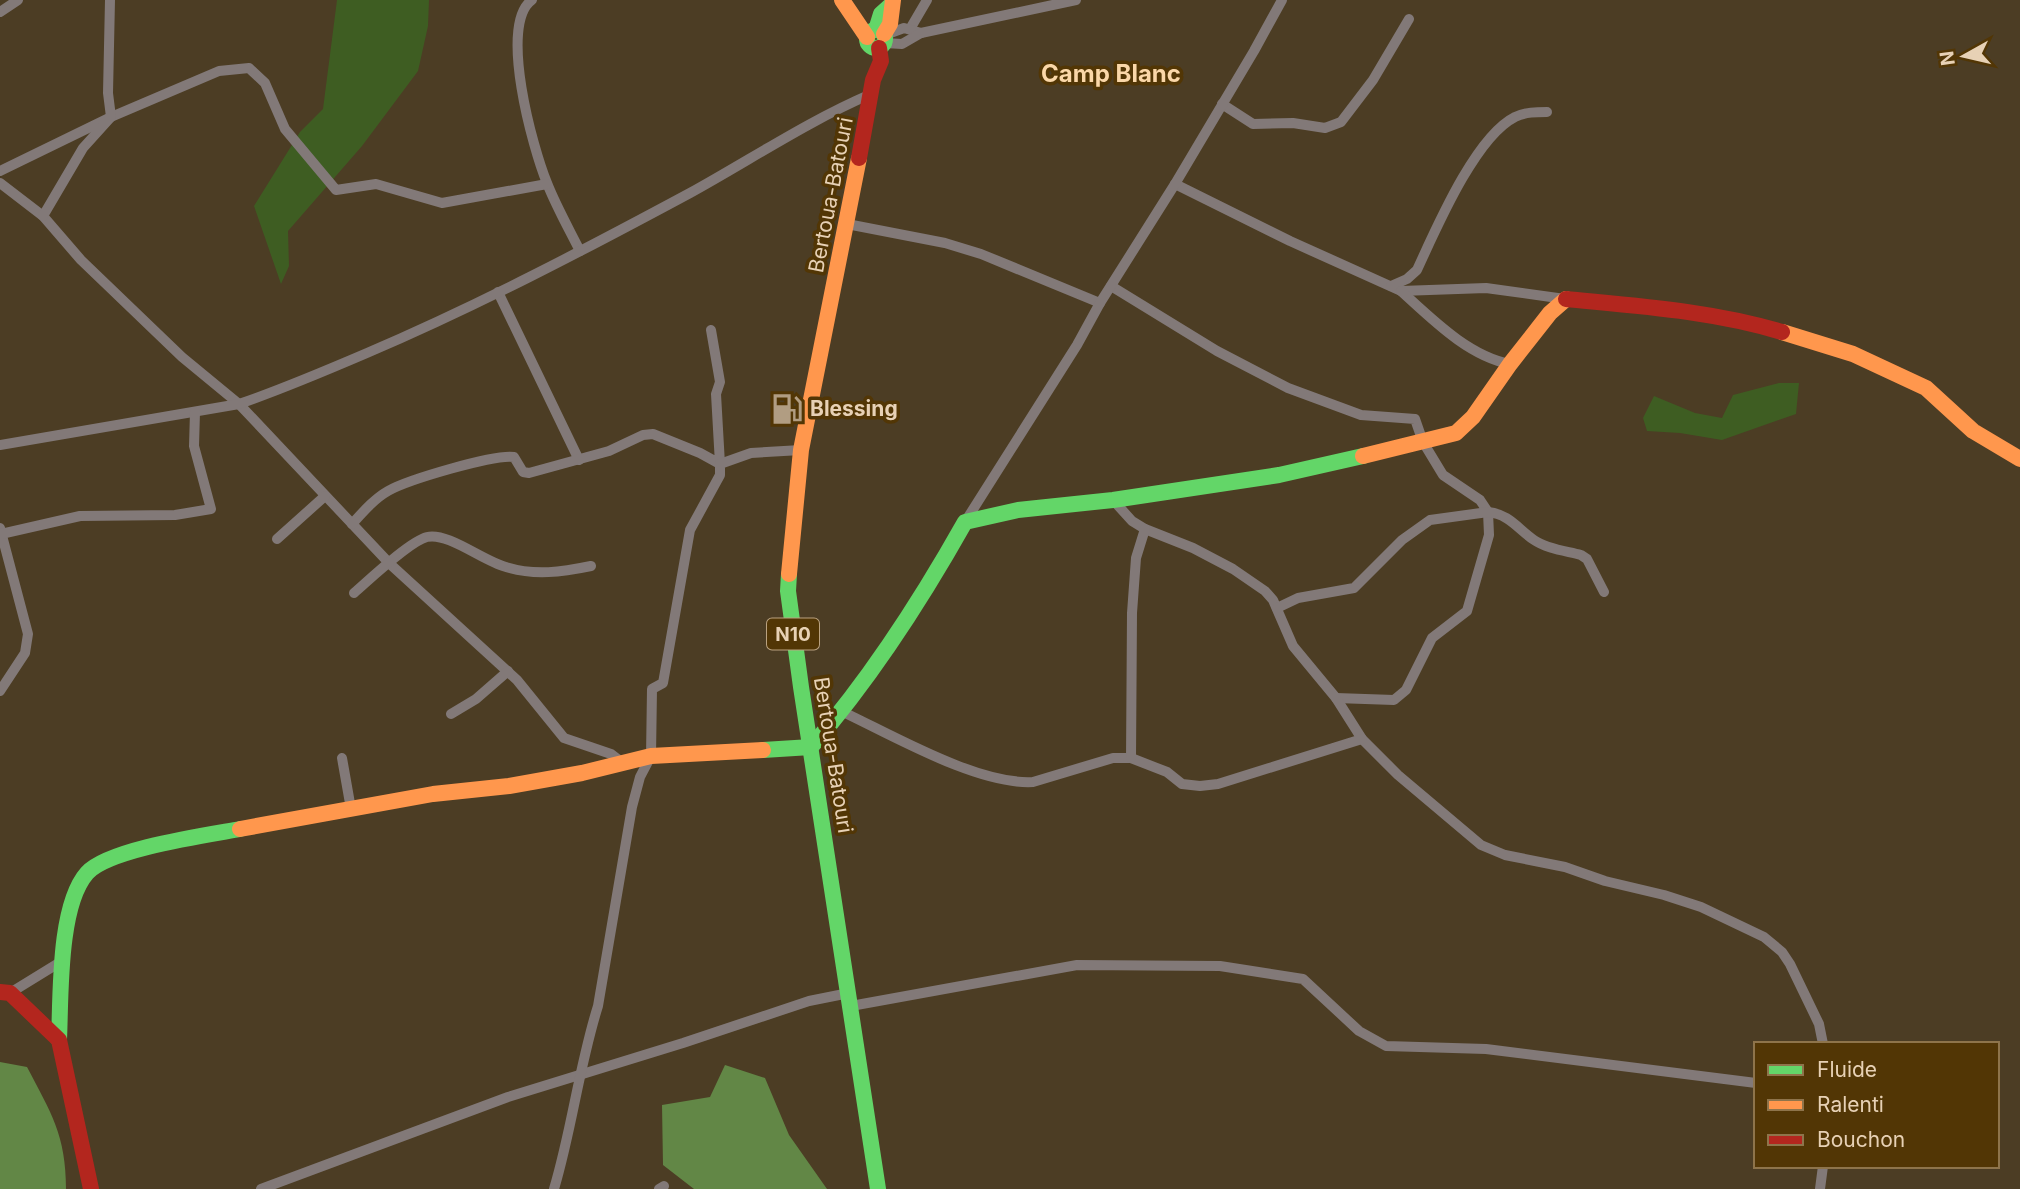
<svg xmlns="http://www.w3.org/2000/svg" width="2020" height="1189" viewBox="0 0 2020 1189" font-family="Inter,sans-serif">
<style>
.green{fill:#3e5d22}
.forest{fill:#628746}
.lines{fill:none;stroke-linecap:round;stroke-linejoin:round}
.street{stroke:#827978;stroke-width:10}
.fast{stroke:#63d668;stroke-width:16}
.slow{stroke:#ff974d;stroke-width:16}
.jam{stroke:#b3261e;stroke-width:16}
.labels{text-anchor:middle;stroke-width:7;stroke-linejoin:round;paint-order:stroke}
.shield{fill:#523605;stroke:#baa280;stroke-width:2}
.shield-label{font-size:19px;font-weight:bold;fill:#e7d1b5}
.street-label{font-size:21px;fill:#e7d1b5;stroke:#523605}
.poi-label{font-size:21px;font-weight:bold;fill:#e7d1b5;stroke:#523605;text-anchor:start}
.quarter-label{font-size:24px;font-weight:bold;fill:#fad7a8;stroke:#523605}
</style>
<rect width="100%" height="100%" fill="#4c3d24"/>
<!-- green -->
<g class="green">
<polygon points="337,0 429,0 428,26 418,71 362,146 288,231 289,266 281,284 254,206 300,132 323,109"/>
<polygon points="1779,383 1799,383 1796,414 1722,440 1680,433 1647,431 1643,418 1654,396 1695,413 1722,418 1733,395"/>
</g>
<!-- forest -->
<g class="forest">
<path d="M 0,1062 L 27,1067 C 51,1113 66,1135 66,1189 L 0,1189 Z"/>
<polygon points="725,1065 765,1078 789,1135 827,1189 694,1189 663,1165 662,1105 710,1097"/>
</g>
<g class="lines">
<!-- street -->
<g class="street">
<path d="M 532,0 C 498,24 533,149 547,183 C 556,206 569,229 580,251"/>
<polyline points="0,12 18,0"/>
<polyline points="910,29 927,0"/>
<polyline points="885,35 904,28 921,33"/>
<polyline points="885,43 902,44 921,33 1076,0"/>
<polyline points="1222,104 1253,124 1293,123 1325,128 1341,122 1373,80 1409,19"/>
<polyline points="0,171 111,117 219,71 249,68 265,83 285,129 336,190 376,184 442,203 547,184"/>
<polyline points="0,183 43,216 81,260 182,357 239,404 390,564 517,680 564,738 611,754 624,764"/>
<polyline points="1175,184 1290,241 1401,291 1486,288 1565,299"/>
<polyline points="43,216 83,148 111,117 108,93 110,0"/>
<polyline points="847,224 945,243 981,254 1100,303"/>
<polyline points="1111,286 1217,351 1288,388 1361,415 1415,419 1423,442 1443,475 1480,500 1488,512 1489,535 1467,611 1432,638 1406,690 1394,700 1336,698"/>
<path d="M 1391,286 L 1407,279 L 1417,270 C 1436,229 1475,137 1515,117 C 1526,112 1536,112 1547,112"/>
<path d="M 1401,291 C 1432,319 1468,356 1510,364"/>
<polyline points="498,292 579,460"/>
<path d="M 0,445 L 239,404 C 283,389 325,371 367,353 C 477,306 584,250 690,193 C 750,160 808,121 871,94"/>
<polyline points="1113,500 1132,521 1145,529 1193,548 1233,569 1265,591 1273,600 1293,646 1336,698 1362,739 1398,775 1481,845 1505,855 1565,867 1605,881 1664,895 1701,907 1764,937 1782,952 1790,964 1819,1024 1823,1044"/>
<polyline points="965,522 1077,345 1100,303 1175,184 1254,51 1282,0"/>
<path d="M 352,524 C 363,512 374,499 388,491 C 407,480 494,454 514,457 L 523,472 L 529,473 L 609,451 L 643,435 L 653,434 L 700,453 L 720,464 L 716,394 L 720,382 L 711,330"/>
<polyline points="0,528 28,634 25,653 0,691"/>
<polyline points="1,534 80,516 175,515 211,509 194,446 195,412"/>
<polyline points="277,539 325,496"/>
<path d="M 354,593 C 369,580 410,541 427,537 C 448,532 483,561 506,567 C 535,576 562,572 591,566"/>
<path d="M 1277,608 L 1298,598 L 1354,588 L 1402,540 L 1430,520 L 1488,512 C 1509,514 1518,529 1534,540 C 1547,549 1566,551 1581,555 L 1587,559 L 1604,592"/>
<path d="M 843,712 C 894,736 978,785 1033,782 L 1113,758 L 1131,758 L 1167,772 L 1182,784 L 1200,786 L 1218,784 L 1362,739"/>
<polyline points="451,714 476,699 508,671"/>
<polyline points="342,758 351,809"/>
<polyline points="1131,758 1132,613 1136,558 1145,529"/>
<polyline points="10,993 62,961"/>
<polyline points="851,1006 1077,965 1220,966 1303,979 1359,1031 1386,1046 1486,1049 1756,1083"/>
<polyline points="261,1189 508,1097 683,1043 809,1001 849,993"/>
<path d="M 554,1189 C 572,1129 579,1066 598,1006 L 632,807 L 640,777 L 651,756 L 652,689 L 663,683 L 690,530 L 720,475 L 720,464 L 751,453 L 801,450"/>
<polyline points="659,1189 664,1186"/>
<polyline points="1820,1189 1823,1166"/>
</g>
<!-- fast -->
<g class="fast">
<circle cx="876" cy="39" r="9"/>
<polyline points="876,30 881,14 892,4"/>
<polyline points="789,574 788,591 801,687 878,1189"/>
<path d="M 763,750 L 811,747 C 871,678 920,602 965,522 L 1018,510 L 1113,500 L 1279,475 L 1363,456"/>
<path d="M 59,1040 C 61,997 58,906 87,873 C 108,849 207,835 240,829"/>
</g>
<!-- slow -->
<g class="slow">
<polyline points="842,0 867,37"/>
<polyline points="884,34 890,24 893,0"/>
<polyline points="1782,332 1853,354 1926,388 1973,431 2020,459"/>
<polyline points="1363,456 1456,433 1473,417 1510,364 1550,313 1566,299"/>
<polyline points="789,574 801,450 859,158"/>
<polyline points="240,829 433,794 509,786 582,773 651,756 763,750"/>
</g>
<!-- jam -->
<g class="jam">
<polyline points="859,158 873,80 881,61 879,48"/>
<path d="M 1566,299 C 1638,306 1713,311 1782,332"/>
<polyline points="0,992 10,993 59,1040 91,1189"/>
</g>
</g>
<!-- icons -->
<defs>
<symbol id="fuel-bare" viewBox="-9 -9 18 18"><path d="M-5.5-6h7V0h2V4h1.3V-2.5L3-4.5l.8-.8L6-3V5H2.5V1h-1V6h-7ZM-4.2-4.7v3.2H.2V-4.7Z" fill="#b19d82" stroke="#523605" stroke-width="2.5" paint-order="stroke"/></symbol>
</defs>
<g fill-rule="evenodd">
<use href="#fuel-bare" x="765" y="387" width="44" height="44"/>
</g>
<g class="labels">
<!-- shield labels -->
<rect class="shield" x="767" y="618.5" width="52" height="31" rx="5"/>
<g class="shield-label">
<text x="793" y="641">N10</text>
</g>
<!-- street labels -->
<g class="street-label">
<text transform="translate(831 195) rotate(-79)" y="7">Bertoua-Batouri</text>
<text transform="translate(833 755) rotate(81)" y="7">Bertoua-Batouri</text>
</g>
<!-- poi labels -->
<g class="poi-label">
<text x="810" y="416">Blessing</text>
</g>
<!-- quarter labels -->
<g class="quarter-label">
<text x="1111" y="82">Camp Blanc</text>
</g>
</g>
<!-- legend -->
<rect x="1754" y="1042" width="245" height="126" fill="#523605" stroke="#8e744b" stroke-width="2"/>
<rect x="1768" y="1065" width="35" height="10" fill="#63d668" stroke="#8e744b" stroke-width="2"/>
<text x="1817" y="1077" font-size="21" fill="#e7d1b5">Fluide</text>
<rect x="1768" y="1100" width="35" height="10" fill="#ff974d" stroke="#8e744b" stroke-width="2"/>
<text x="1817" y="1112" font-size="21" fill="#e7d1b5">Ralenti</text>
<rect x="1768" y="1135" width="35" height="10" fill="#b3261e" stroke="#8e744b" stroke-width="2"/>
<text x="1817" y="1147" font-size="21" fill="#e7d1b5">Bouchon</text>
<!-- north arrow -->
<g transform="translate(1964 56) rotate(262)" stroke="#523605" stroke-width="5" paint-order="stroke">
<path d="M0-5L12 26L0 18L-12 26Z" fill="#e7d1b5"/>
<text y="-10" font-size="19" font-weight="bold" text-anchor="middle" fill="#e7d1b5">N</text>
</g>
</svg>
